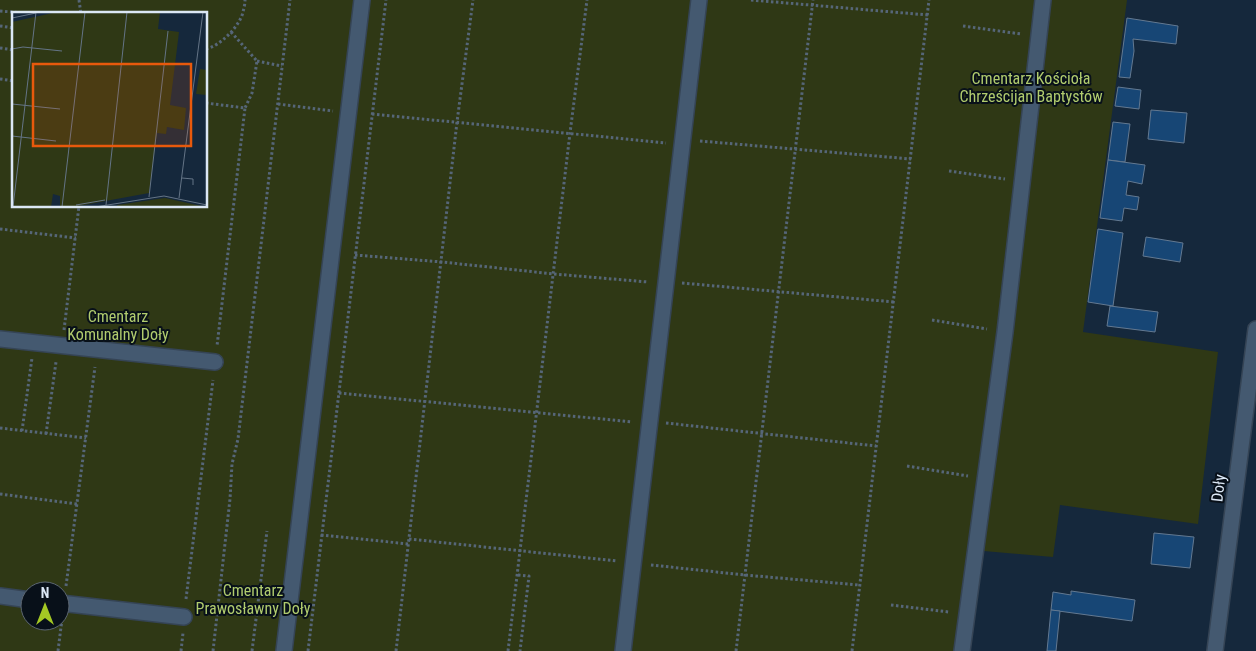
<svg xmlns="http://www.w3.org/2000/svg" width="1256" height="651" viewBox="0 0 1256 651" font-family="'Roboto Condensed',sans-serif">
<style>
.green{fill:#2f3815;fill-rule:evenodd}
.building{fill:#174675;stroke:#637991}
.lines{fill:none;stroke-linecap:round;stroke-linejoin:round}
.street-casing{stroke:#354455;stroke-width:18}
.path{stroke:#566678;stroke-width:3;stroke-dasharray:2.5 2.5;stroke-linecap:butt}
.street{stroke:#445970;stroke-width:15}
.labels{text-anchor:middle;stroke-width:4;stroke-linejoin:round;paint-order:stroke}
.park-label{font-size:16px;fill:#b1cc6e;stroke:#081019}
.street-label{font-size:16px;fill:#dbe7f5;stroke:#081019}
.inset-road{fill:none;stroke:#647486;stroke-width:1}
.view{fill:#e8590c;fill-opacity:0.15;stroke:#e8590c;stroke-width:2.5}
.inset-edge{fill:none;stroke:#dbe7f5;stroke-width:2.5}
</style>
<rect width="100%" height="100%" fill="#15283c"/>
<!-- green -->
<path class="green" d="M 0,0 L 1127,0 L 1083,332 L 1218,352 L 1198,524 L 1060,505 L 1053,557 L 984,551 L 970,651 L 0,651 ZM 14,14 L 206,14 L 206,206 L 14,206 ZM 30,591 L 60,591 L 60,621 L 30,621 Z"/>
<!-- building -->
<g class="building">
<polygon points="1127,18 1178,26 1176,44 1133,39 1134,51 1130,78 1119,77"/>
<polygon points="1118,87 1141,90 1139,109 1115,106"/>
<polygon points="1151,110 1187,113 1184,143 1148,139"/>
<polygon points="1113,122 1130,124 1125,162 1108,160"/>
<polygon points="1108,160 1145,165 1142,184 1128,181 1126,195 1139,197 1137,210 1124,208 1122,221 1100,218"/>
<polygon points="1098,229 1123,233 1113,306 1088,302"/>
<polygon points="1146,237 1183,243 1180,262 1143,256"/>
<polygon points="1110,306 1158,312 1155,332 1107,326"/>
<polygon points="1154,533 1194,537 1190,568 1151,564"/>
<polygon points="1071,591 1135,600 1132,621 1051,610 1053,592 1071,595"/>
<polygon points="1051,610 1060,611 1056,651 1047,651"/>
</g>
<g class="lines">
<defs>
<g id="street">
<polyline points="0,339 215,362"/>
<polyline points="0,596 30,600"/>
<polyline points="60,603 184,617"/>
<polyline points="284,651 362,0"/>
<polyline points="623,651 699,0"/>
<polyline points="962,651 1005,332 1043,0"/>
<polyline points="1215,651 1256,329"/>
</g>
</defs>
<!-- street casing -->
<use href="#street" class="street-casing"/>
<!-- path -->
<g class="path">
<polyline points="79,0 81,14"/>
<polyline points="751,0 928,15"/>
<polyline points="0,11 36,14"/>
<polyline points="0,26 14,28"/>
<polyline points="963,26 1021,34"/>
<polyline points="231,32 257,61 252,93 245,108"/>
<polyline points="0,48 14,50"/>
<path d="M 206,49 C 220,46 240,26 243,12 C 244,8 245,4 245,0"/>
<polyline points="257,61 282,66"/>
<polyline points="0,79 14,81"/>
<polyline points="206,103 245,108 217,346"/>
<polyline points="278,104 333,111"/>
<polyline points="372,114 666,143"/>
<polyline points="700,141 911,159"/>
<polyline points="949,171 1005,179"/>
<polyline points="0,229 76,238"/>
<polyline points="355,255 442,262 554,274 648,282"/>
<polyline points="682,283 894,302"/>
<polyline points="932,320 987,329"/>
<polyline points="64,330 79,206"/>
<polyline points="339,393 632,422"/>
<polyline points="666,423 876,446"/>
<polyline points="0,428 86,438"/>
<polyline points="22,431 32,358"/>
<polyline points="46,434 56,362"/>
<polyline points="907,466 968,476"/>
<polyline points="0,494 77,504"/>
<polyline points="321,535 409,544"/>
<polyline points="409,539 617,561"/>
<polyline points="651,565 745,575 859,585"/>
<polyline points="518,575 529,576 520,651"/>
<polyline points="66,586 95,367"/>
<polyline points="186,599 213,380"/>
<polyline points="891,605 949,612"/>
<polyline points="58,651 62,619"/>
<polyline points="181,651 183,633"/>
<polyline points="213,651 230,499 232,464 238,439 290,0"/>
<polyline points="252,651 267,531"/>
<polyline points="308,651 386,0"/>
<polyline points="396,651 457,122 473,0"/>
<polyline points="508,651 570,133 587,0"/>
<polyline points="736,651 813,0"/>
<polyline points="852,651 929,0"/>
</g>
<!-- street -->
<use href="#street" class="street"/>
</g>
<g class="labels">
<!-- park labels -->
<g class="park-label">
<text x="1031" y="84">Cmentarz Kościoła<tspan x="1031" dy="18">Chrześcijan Baptystów</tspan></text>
<text x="118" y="322">Cmentarz<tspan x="118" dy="18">Komunalny Doły</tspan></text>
<text x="253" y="596">Cmentarz<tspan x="253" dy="18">Prawosławny Doły</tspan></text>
</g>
<!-- street labels -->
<g class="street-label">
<text transform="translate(1218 488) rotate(-83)" y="6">Doły</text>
</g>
</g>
<!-- overview -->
<g transform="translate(12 12)">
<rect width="195" height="195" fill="#15283c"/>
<path d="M 45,0 L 148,0 L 146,17 L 167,20 L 158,93 L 174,96 L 172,118 L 155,115 L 154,122 L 145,121 L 137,181 L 61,195 L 48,195 L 48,184 L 41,182 L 39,195 L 0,195 L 0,10 ZM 188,57 L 195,58 L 195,83 L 184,82 ZM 153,186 L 194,195 L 106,195 L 105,193 Z" fill="#2f3815"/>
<path class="inset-road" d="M 0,6 L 24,1M 0,37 L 11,35 L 50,39M 0,92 L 48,97M 0,124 L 44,129M 170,166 L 181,167 L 181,173M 137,185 L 156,19M 167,186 L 191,0M 64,193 L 93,188M 94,193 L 115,0M 1,195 L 24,0M 50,195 L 73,0M 83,195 L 152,184 L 195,193"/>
<path class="view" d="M 21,52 L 179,52 L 179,134 L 21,134 Z"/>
<rect width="195" height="195" class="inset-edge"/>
</g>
<!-- north arrow -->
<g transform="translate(45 606)"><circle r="24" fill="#081019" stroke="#5c6671"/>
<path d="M0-4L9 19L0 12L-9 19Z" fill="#a4c824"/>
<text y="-8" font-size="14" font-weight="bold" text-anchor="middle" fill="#dbe7f5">N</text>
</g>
</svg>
